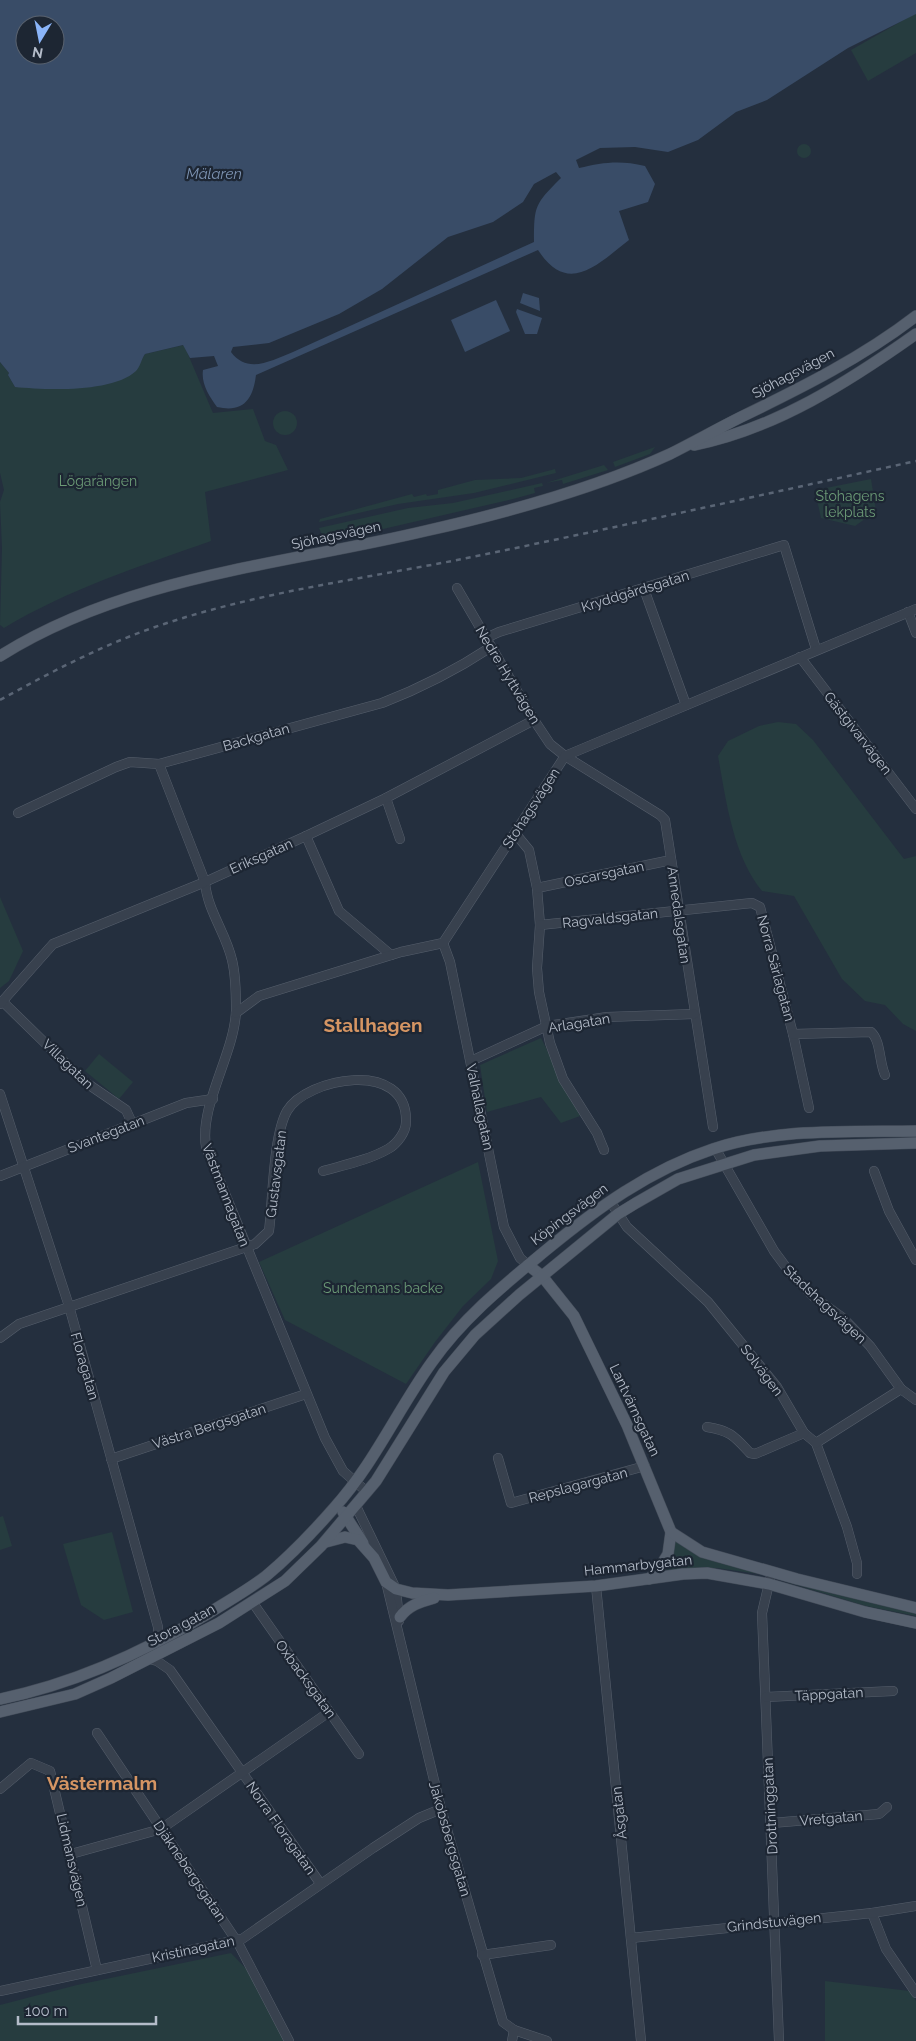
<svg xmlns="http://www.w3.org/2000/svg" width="916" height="2041" viewBox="0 0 916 2041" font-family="Raleway,sans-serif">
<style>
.green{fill:#263c3f}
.water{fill:#394c67;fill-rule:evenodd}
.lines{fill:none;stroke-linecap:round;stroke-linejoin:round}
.minor-casing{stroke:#565f6c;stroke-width:10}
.major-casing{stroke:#414a57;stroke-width:12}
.minor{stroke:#38414e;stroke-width:9}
.major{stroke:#56606e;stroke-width:11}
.rail{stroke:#5a6575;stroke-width:2.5;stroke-dasharray:5 5;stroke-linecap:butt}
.labels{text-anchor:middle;stroke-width:4.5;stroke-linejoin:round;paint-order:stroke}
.street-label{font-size:14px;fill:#b4bcc9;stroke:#1d2633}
.park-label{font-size:14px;fill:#6b9a76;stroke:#1d2633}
.water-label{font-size:15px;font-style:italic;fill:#7c92b1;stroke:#1d2633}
.district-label{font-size:19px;font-weight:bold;fill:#d59563;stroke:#1d2633}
</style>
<rect width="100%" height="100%" fill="#242f3e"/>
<!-- green -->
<g class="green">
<polygon points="916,13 916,53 868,81 851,50"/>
<circle cx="804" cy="151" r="7"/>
<path d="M 184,345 L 213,413 L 253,409 L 265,441 L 276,445 L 288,470 L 205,492 L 211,541 C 140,566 69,589 4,628 L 0,625 L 2,548 L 0,502 L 4,490 L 0,473 L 0,362 L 9,373 L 8,375 L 15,387 L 92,387 L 136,370 L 145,354 Z"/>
<circle cx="285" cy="423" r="12"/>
<polygon points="655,447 650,454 615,467 613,462"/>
<polygon points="604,465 608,470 563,484 562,480 546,483"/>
<polygon points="555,469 556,473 474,493 398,504 319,522 320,519 412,494 414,497 426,494 427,496 438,494 438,490 475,480 521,478"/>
<polygon points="871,479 876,511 855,526 821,518 815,491 816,490"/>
<polygon points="542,483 543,486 534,488 535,493 513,499 331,541 322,535 319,528 408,508 453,503"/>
<path d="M 778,722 L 796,724 L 813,740 L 904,859 L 916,856 L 916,1031 L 903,1024 L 885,1005 L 865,1001 L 842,979 L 794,896 L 762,891 C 733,856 726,800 718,756 L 728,741 L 759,726 Z"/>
<polygon points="0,897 23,951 9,981 0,988"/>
<polygon points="541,1038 580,1116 561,1123 541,1097 487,1112 480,1065"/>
<polygon points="99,1054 133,1082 119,1099 85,1071"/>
<polygon points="478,1162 498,1261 491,1279 463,1306 435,1342 406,1384 285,1320 259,1262"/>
<polygon points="3,1516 12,1546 0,1550 0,1517"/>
<polygon points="112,1532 133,1612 104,1620 81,1605 63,1544"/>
<path d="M 676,1538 C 698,1563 732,1558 759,1574 L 717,1568 L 664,1570 Z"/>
<polygon points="783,1581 916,1612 916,1616 866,1606"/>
<polygon points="231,1953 251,1974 286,2041 0,2041 0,2005 77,1985"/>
<polygon points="825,1981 910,1991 916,2001 916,2041 825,2041"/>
</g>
<!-- water -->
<g class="water">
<path d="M 0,0 L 916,0 L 916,14 L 848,48 L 767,100 L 736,112 L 698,140 L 668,152 L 635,147 L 600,148 L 576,160 L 579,168 C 603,162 621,160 645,166 L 655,184 L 648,202 L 619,211 L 629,240 C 597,265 568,296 538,250 L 256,375 C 253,399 244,413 217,407 C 209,396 201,384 203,370 L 218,366 L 214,356 L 190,358 L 183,345 L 145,354 C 142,358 140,367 136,371 C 112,393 46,390 15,387 L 8,375 L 9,373 L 0,362 ZM 25,25 L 55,25 L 55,55 L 25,55 ZM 556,172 L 561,178 C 535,204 534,205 534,242 L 293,352 C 272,360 248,375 231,352 L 233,347 L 269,343 L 339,314 L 382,289 L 448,237 L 493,222 L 523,202 L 534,184 Z"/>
<polygon points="523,293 539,298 540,311 520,303"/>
<polygon points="496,300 510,331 465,352 451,320"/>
<polygon points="517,309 542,318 537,334 525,334 516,312"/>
</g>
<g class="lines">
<defs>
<g id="minor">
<polyline points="457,588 534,720 550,744 565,756 660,815 665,820 713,1127"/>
<polyline points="644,589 686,705"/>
<polyline points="908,612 916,633"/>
<polyline points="486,638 499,632 784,545 816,649"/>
<polyline points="800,657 916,809"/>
<path d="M 159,764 L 205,882 C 207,910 226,933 232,960 C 236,976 236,994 236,1010 C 235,1053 199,1105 206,1147 L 325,1438 L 343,1471 L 367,1492"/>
<polyline points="386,798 400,839"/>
<path d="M 18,813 L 116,767 L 130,762 L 159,764 L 382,703 C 421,688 456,670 491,647"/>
<polyline points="515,833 529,850 537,888 540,925 537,968 539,992 550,1043 563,1079 597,1133 604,1150"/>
<polyline points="306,836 339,911 391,955"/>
<polyline points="537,888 671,860"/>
<polyline points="540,925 752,903 760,907 793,1034 809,1108"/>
<polyline points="443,943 450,962 504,1227 520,1258 528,1265"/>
<polyline points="3,1002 85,1082 126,1110 132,1123"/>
<polyline points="0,1004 53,944 205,882 306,836 386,798 534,720"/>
<polyline points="236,1013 259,996 401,952 443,943 565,756 916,609"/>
<path d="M 793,1034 L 871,1032 C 881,1041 879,1062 885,1075"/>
<polyline points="471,1061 547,1026 607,1017 694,1014"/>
<polyline points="0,1094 69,1306 158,1627 158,1640"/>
<polyline points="715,1148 774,1251 791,1274 814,1297 843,1318 870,1346 901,1389 916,1400"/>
<polyline points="874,1171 889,1211 916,1260"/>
<polyline points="0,1176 186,1103 213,1099"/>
<polyline points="610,1201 627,1227 708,1302 777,1387 804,1433 816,1443 847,1527 857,1563 857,1574"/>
<path d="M 0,1338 L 19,1324 L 255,1244 L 269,1231 C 273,1199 273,1136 287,1111 C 306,1078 408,1058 406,1122 C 406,1132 397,1144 388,1149 C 369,1160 344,1165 323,1171"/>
<path d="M 707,1427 C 731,1431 734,1436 750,1453 L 755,1454 L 804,1433"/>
<polyline points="816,1443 901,1389"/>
<polyline points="498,1458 511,1503 645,1466"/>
<polyline points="111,1459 306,1394"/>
<polyline points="356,1506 396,1589 399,1621"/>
<polyline points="770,1579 762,1613 779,2041"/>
<polyline points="386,1582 441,1809 503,2022 514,2030 547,2041"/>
<polyline points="596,1586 641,2041"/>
<polyline points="253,1603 359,1754"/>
<polyline points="149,1659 157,1661 170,1670 320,1883"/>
<polyline points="766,1697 893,1691"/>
<polyline points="97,1733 238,1943 289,2041"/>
<polyline points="0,1789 31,1763 50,1771 97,1970"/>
<polyline points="772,1823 879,1814 887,1807"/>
<polyline points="71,1854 161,1829 329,1712"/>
<polyline points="872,1913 886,1949 916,1993"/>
<polyline points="631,1938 872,1913 916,1906"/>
<polyline points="482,1955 551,1945"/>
<polyline points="0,1991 242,1939 373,1848 419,1818 441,1809"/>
<polyline points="512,2041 514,2030"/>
</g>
<g id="major">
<path d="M 694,445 C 775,429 850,381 916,334"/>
<path d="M 0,656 C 127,576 282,565 425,531 C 505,513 596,488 670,454 C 694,442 717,429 741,417 C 801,388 863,357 916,316"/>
<polyline points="528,1265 542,1276 574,1316 627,1425 671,1532 668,1554 657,1572 649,1579"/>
<polyline points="343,1512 363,1543"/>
<polyline points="671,1532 702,1552 797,1579 916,1608"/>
<polyline points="326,1542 345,1537 358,1540 374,1558 386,1582 396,1589 412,1593 448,1595 596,1586 683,1574 707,1573 769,1584 865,1612 916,1623"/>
<path d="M 400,1617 C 409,1605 420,1602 434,1598"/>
<path d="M 0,1699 C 74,1684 144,1652 209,1613 C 228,1601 248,1590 266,1576 C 290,1556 313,1532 334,1508 C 374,1464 398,1409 432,1362 C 463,1318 504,1285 545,1251 C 596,1209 649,1170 713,1149 C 775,1128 851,1132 916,1131"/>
<polyline points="0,1712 75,1694 111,1678 219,1623 285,1581 321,1546 376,1481 444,1372 475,1335 519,1295 618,1214 636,1203 678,1179 754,1155 820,1146 916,1143"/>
</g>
</defs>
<!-- minor casing -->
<use href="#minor" class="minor-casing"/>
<!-- major casing -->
<use href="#major" class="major-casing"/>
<!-- minor -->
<use href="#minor" class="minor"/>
<!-- major -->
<use href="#major" class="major"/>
<!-- rail -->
<path class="rail" d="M 0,700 C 53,671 106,643 164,624 C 267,590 376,577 482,555 C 627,525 771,493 916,461"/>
</g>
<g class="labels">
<!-- street labels -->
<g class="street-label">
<text transform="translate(793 373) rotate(-28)" y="5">Sjöhagsvägen</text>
<text transform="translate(336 535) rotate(-12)" y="5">Sjöhagsvägen</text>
<text transform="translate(635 591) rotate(-17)" y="5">Kryddgårdsgatan</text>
<text transform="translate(508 675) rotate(59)" y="5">Nedre Hyttvägen</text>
<text transform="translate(858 733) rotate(52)" y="5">Gästgivarvägen</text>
<text transform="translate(256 737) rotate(-16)" y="5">Backgatan</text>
<text transform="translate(531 808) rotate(-57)" y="5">Stohagsvägen</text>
<text transform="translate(261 856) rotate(-24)" y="5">Eriksgatan</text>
<text transform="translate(604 874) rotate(-12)" y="5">Oscarsgatan</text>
<text transform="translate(679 915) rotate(82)" y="5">Annedalsgatan</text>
<text transform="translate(610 918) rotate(-6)" y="5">Ragvaldsgatan</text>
<text transform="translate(776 968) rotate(75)" y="5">Norra Särlagatan</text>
<text transform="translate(579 1023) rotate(-9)" y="5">Arlagatan</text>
<text transform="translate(68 1064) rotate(44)" y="5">Villagatan</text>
<text transform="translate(480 1107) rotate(78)" y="5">Valhallagatan</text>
<text transform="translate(106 1134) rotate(-21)" y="5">Svantegatan</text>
<text transform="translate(276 1174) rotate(-83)" y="5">Gustavsgatan</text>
<text transform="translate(226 1195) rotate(69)" y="5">Västmannagatan</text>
<text transform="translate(569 1214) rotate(-37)" y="5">Köpingsvägen</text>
<text transform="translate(825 1304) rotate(43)" y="5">Stadshagsvägen</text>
<text transform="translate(85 1366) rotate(74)" y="5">Floragatan</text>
<text transform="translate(762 1370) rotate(53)" y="5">Solvägen</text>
<text transform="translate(635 1410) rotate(65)" y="5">Lantvärnsgatan</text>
<text transform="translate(209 1426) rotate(-18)" y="5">Västra Bergsgatan</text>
<text transform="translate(578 1485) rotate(-15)" y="5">Repslagargatan</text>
<text transform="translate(638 1565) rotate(-6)" y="5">Hammarbygatan</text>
<text transform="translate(181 1625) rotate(-28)" y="5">Stora gatan</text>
<text transform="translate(306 1679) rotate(54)" y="5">Oxbacksgatan</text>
<text transform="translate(829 1694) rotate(-3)" y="5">Täppgatan</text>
<text transform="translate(770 1806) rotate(-93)" y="5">Drottninggatan</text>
<text transform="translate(619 1813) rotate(-96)" y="5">Åsgatan</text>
<text transform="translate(831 1818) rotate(-5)" y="5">Vretgatan</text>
<text transform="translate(281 1828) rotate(55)" y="5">Norra Floragatan</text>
<text transform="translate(450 1839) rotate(74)" y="5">Jakobsbergsgatan</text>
<text transform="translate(72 1860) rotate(77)" y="5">Lidmansvägen</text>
<text transform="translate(190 1871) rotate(56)" y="5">Djäknebergsgatan</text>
<text transform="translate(774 1922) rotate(-6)" y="5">Grindstuvägen</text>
<text transform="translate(193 1949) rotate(-12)" y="5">Kristinagatan</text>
</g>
<!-- park labels -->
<g class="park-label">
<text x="98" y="486">Lögarängen</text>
<text x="850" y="501">Stohagens<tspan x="850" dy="16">lekplats</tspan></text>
<text x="383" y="1293">Sundemans backe</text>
</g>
<!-- water labels -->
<g class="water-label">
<text x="214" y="179">Mälaren</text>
</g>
<!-- district labels -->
<g class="district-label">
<text x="373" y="1032">Stallhagen</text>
<text x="102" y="1790">Västermalm</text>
</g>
</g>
<!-- north arrow -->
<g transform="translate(40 40) rotate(190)"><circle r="24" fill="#1d2633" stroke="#59626f"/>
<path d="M0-4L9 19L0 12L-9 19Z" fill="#8ab4f8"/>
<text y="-8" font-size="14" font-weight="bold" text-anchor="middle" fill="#b4bcc9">N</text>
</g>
<!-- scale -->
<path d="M18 2016v8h138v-8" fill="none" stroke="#b4bcc9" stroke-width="2.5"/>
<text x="25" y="2016" font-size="15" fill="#b4bcc9" stroke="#1d2633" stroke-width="4" paint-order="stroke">100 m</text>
</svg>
